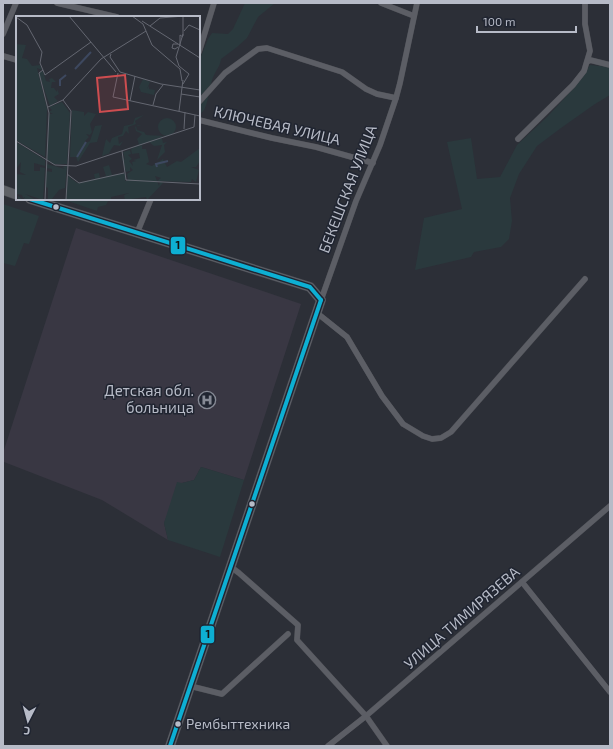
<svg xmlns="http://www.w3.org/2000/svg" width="613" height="749" viewBox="0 0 613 749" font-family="'Exo 2',sans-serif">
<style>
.medical{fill:#393743}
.green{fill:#2a393d}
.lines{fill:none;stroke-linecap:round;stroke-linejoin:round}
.minor-casing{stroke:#484a50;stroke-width:6}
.primary-casing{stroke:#4a4c54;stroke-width:10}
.minor{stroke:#5c5e65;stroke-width:5.5}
.primary{stroke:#5e6167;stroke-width:9}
.bus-1-casing{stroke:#202531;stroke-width:7}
.bus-1{stroke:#0dafd3;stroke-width:4}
.bus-dot{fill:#b7bbc7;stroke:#202531;stroke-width:1.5}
.labels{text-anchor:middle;stroke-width:3;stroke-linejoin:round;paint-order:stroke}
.bus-label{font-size:14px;fill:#b7bbc7;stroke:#202531;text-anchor:start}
.street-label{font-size:15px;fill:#b7bbc7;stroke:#202531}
.poi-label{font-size:15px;fill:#b7bbc7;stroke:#202531;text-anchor:end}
.inset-river{fill:none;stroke:#3d485f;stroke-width:2}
.inset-road{fill:none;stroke:#646771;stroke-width:1}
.view{fill:#ce4d50;fill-opacity:0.15;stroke:#ce4d50;stroke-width:2}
.inset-edge{fill:none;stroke:#b7bbc7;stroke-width:2}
.line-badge{stroke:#202531;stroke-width:1.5}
.pale-badge-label{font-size:11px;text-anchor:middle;font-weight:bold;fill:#111}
</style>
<rect width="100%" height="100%" fill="#2c2f37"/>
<!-- medical -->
<polygon class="medical" points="76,228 301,304 244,480 201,467 194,480 182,483 164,523 168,540 102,500 4,462 3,453"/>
<!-- green -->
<g class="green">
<path d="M 245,3 L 275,3 L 258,17 L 247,38 L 237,47 L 221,59 C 220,66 218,67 215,73 C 209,84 210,96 205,108 C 204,111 202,112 199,115 L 199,61 L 208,39 L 212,33 L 228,34 L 233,29 Z"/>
<polygon points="590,65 610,67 610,95 595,104 561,128 537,146 519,174 510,198 512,221 509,239 501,247 474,252 471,257 415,270 424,218 462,209 447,142 471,138 477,179 500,177 517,145 547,117 573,89"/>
<polygon points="62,199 109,199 106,205 98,207 97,211"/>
<polygon points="3,204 39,216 29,244 24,243 15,266 3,263"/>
<polygon points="201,467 244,480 220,557 168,540 164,523 177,482 182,483 194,480"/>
</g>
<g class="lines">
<defs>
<g id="minor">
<polyline points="57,3 117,17"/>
<polyline points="381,3 414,16"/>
<polyline points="3,34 16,3"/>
<polyline points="199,52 214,3"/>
<polyline points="3,56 17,60"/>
<polyline points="587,62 590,60 610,65"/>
<polyline points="199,102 225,73 258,49 267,48 342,72 366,89 377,94 396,98"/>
<polyline points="199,120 272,138 316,147 373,163"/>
<polyline points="518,139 573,85 584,71 590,51 585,24 585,3"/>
<polyline points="137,233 151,199"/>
<polyline points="321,300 356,201 380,145 396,98 400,83 417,3"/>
<polyline points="317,313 347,337 382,396 403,424 423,436 432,439 441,438 451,432 585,279"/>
<polyline points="231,567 239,573 298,625 297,640 366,716 387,746"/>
<polyline points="522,582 610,692"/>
<polyline points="190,686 222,694 288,634"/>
<polyline points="328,746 366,716 610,506"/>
</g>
<g id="primary">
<polyline points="3,190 17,195"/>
<polyline points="30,199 310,287 321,300 170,746"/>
</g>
</defs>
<!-- minor casing -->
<use href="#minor" class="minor-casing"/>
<!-- primary casing -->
<use href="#primary" class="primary-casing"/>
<!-- minor -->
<use href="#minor" class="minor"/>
<!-- primary -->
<use href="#primary" class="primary"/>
<defs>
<g id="bus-1">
<polyline points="30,199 310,287 321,300"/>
<polyline points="170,746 321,300"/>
</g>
</defs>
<!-- bus-1 casing -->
<use href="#bus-1" class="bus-1-casing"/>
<!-- bus-1 -->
<use href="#bus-1" class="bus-1"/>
</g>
<!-- icons -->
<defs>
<symbol id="hospital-ring" viewBox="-11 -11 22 22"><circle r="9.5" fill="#202531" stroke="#868a95" stroke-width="1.5"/><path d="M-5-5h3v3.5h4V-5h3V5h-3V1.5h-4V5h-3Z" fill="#868a95"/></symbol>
</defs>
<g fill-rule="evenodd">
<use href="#hospital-ring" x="197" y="390" width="20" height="20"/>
</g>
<!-- markers -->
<g class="bus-dot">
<circle cx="56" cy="207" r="3.5"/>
<circle cx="252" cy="504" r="3.5"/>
<circle cx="178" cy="724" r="3.5"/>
</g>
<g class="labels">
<!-- bus labels -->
<g class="bus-label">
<text x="186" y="729">Рембыттехника</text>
</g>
<!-- street labels -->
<g class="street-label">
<text transform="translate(277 126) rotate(13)" y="5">КЛЮЧЕВАЯ УЛИЦА</text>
<text transform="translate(348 189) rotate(-69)" y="5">БЕКЕШСКАЯ УЛИЦА</text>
<text transform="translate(462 618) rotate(-41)" y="5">УЛИЦА ТИМИРЯЗЕВА</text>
</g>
<!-- poi labels -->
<g class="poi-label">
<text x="194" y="396">Детская обл.<tspan x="194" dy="17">больница</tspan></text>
</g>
</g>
<!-- overview -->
<g transform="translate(16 16)">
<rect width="184" height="184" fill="#2c2f37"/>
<path d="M 0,28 L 10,29 L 6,42 L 11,43 L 16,50 L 24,49 L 26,54 L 21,52 L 31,93 L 29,141 L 0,124 ZM 27,55 L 30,65 L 34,66 L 33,63 L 36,62 L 40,66 L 36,66 L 35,72 L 38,72 L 41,76 L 41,73 L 43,78 L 38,81 L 42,85 L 34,90 L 24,61 L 24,56 ZM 127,63 L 134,66 L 131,73 L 133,70 L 133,73 L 139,74 L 138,79 L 125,76 L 123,71 ZM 46,86 L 54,97 L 51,148 L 37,148 L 31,143 L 33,98 L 37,98 L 33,96 L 36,94 L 33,91 ZM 56,94 L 68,96 L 68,100 L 72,96 L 80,98 L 74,108 L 76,116 L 74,119 L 70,118 L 73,121 L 69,125 L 70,127 L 74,125 L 79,110 L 86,109 L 81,126 L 74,127 L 62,146 L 60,141 L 54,141 ZM 128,99 L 119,105 L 120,108 L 112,111 L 113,118 L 110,115 L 107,120 L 102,121 L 103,128 L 107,125 L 104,130 L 98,129 L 93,137 L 97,136 L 86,140 L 90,123 L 94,127 L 96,122 L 106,118 L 108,110 L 117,108 L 119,102 ZM142 111a9 9 0 1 1 18 0a9 9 0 1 1-18 0ZM 122,109 L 126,109 L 120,110 L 121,114 L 128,116 L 130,119 L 148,120 L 115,133 L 123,128 L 121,123 L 126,118 L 120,115 L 119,111 ZM 146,122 L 147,127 L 151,126 L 148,129 L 149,136 L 141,144 L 146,129 L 138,130 L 132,125 ZM 0,126 L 29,144 L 29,150 L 18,147 L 18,155 L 24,155 L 24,151 L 29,152 L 27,184 L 9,178 L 20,184 L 3,184 L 2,183 L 2,180 L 7,184 L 9,181 L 7,182 L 6,179 L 0,178 L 0,158 L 10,159 L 4,156 L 5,146 L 0,153 ZM 126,129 L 126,133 L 130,133 L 132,141 L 133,146 L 130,148 L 136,150 L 147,143 L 151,151 L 161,145 L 165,146 L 184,132 L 184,145 L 180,151 L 175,151 L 183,154 L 180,166 L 176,163 L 175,166 L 141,165 L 145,162 L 139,160 L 143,170 L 144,165 L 147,167 L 131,184 L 130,181 L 109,184 L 108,179 L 113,177 L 95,181 L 95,184 L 50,184 L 52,160 L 61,167 L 79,163 L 78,158 L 83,157 L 84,162 L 90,160 L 87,151 L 93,149 L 96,159 L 109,157 L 109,165 L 112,164 L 111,158 L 117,154 L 114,151 L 114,155 L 110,156 L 105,139 L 109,144 L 107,136 L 114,134 L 115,138 L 112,139 L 116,143 L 113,145 L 117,150 L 116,146 L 120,145 L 117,144 L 124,142 L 123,137 L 116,138 L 115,133 ZM 31,148 L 49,153 L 46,151 L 51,150 L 49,172 L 43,174 L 35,184 L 32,184 L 32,172 L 30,171 L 30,155 L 36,156 L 36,153 L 30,152 Z" fill="#2a393d"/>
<path class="inset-river" d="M 59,53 L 75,36M 44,70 L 44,64 L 50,59M 61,141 L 70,126M 141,151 L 140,148 L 152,145"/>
<path class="inset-road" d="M 53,0 L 100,56M 116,0 L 127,8 L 136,29 L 164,53 L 166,65M 167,0 L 167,20M 0,1 L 11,9 L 26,36 L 24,47 L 29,59 L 75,26M 126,5 L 184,42M 134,10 L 144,2 L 168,0M 168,15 L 173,9 L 184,14M 162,28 L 157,28 L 156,32 L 159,33 L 162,31M 164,29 L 164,19 L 167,21M 95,38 L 94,41 L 104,56 L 145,68 L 184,74M 163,50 L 160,41 L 167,18M 163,50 L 173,58 L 167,68M 27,54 L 23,57 L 33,97 L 29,184M 102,57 L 97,81 L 184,100M 165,78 L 184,81M 114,85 L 119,60M 137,89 L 140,78 L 147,69M 32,91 L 47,84M 163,95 L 167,64M 168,113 L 169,96M 0,125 L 39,149 L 60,150 L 178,111 L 179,99M 106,135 L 110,164 L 184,168M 51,158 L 63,167 L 108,157M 50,184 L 55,95 L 47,84 L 85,43 L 130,15"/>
<path class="view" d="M 109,59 L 112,93 L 84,96 L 81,62 Z"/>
<rect width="184" height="184" class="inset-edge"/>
</g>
<g class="line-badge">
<rect x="170" y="236" width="16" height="19" rx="4" fill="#0dafd3"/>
<rect x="200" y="625" width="15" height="19" rx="4" fill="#0dafd3"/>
</g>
<g class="pale-badge-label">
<text x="178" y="249">1</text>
<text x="208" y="638">1</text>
</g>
<!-- border -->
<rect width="613" height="749" fill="none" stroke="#b7bbc7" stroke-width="8"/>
<!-- north arrow -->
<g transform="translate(28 721) rotate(186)" stroke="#202531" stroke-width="3" paint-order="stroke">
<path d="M0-3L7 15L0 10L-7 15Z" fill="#b7bbc7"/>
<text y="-6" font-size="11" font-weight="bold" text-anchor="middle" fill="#b7bbc7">С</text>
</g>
<!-- scale -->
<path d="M477 26v6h99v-6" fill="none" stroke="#b7bbc7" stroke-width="2"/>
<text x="483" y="26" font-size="12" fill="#b7bbc7" stroke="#202531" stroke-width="3" paint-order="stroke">100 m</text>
</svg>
